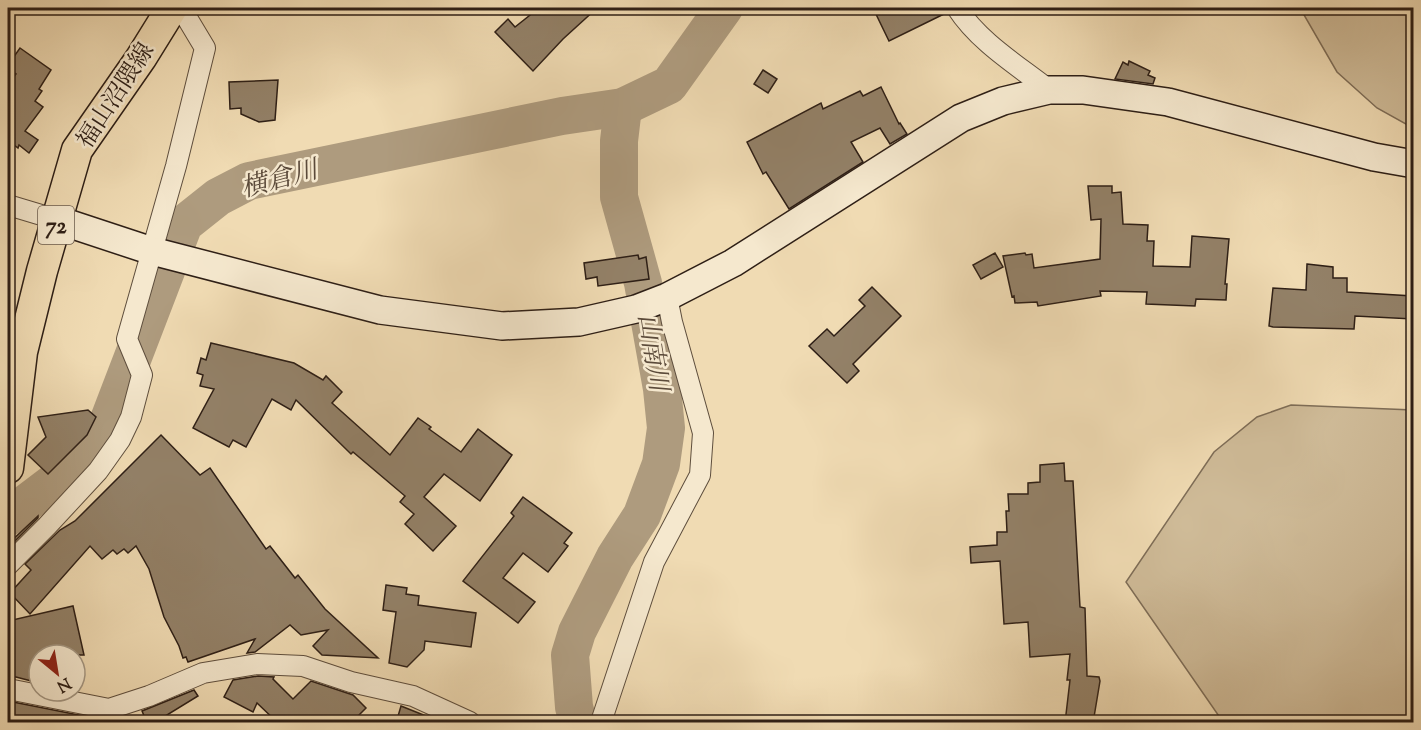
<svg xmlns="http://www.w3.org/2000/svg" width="1421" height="730" viewBox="0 0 1421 730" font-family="'Sorts Mill Goudy','Noto Serif JP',serif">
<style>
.green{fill:#cfbb98;stroke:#7e6d57;stroke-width:1.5}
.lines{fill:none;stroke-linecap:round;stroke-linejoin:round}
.river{stroke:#ae9b7e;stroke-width:38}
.building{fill:#938168;stroke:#2e1f16;stroke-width:1.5}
.street-casing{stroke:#5e4e3d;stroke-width:22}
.secondary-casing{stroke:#2e1f16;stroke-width:30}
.primary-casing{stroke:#2e1f16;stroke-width:33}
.street{stroke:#f5e8ce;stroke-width:20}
.secondary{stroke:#f5e8ce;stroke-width:27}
.primary{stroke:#f0dbb3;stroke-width:30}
.labels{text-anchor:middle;stroke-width:5;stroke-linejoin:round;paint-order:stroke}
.shield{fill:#f5e8ce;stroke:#6a5b4d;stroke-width:1.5}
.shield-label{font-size:22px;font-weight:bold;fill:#2e1f16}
.street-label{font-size:24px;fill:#2e1f16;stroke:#f5e8ce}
.water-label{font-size:26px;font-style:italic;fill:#5b4a3a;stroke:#f5e8ce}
</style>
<rect width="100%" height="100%" fill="#f0dbb3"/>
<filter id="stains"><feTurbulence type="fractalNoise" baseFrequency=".00333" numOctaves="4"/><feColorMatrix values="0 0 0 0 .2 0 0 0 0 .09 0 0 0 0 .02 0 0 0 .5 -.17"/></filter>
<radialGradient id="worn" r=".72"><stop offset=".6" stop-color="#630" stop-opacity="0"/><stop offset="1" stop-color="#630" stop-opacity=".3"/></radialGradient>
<!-- green -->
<g class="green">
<polygon points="1300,8 1413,8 1413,128 1377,108 1337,72"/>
<polygon points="1291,405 1413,410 1413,722 1223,722 1126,582 1214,452 1257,417"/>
</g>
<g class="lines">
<!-- river -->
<g class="river">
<polyline points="8,517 86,458 105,430 184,224 218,197 249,181 562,116 623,107 669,85 724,8"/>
<polyline points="578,722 574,707 570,655 577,632 615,557 642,515 661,464 666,428 662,389 643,283 619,197 619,141 623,107"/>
</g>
</g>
<!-- building -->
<g class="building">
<polygon points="539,8 597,8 563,39 533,71 495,32 508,19 515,27"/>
<polygon points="873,8 945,8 946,13 889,41"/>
<polygon points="20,48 51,70 39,89 42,91 35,101 43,107 25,131 38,140 29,153 19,145 18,148 14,145 8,155 8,85 16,74 8,68 8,65"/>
<polygon points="1129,61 1150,71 1148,75 1155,78 1153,84 1115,79 1123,62 1128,65"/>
<polygon points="763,70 777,79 768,93 754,84"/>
<polygon points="278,80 275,120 259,122 241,114 241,108 230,109 229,82"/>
<polygon points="881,87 899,124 900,123 907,134 890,144 880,128 851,142 863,162 789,209 766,172 763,174 747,142 821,103 823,109 860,91 863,96"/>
<polygon points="1088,186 1112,186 1112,193 1121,192 1123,224 1148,225 1147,241 1154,241 1153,266 1190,267 1192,236 1229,239 1225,284 1227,284 1226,300 1196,299 1195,306 1146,304 1147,292 1100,291 1101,296 1038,306 1037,302 1015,303 1014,296 1012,297 1003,256 1025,253 1026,255 1032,254 1034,268 1100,259 1101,219 1091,220"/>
<polygon points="995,253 1003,267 981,279 973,265"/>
<polygon points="638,255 639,259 646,257 649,279 598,286 597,277 586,279 584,263"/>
<polygon points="1307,264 1333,267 1333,278 1347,278 1347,292 1413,296 1413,319 1355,316 1354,329 1273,327 1269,326 1273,288 1306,290"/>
<polygon points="872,287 901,316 853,364 859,371 847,383 809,346 827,329 834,336 865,306 859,300"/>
<polygon points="211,343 294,363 323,380 326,376 342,392 332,403 390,455 418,418 431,427 429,429 461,452 478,429 512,455 480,501 444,474 424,497 456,526 433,551 405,524 414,514 400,502 405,496 353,452 351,454 296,400 291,410 272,399 246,447 233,440 229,447 193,428 214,389 200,386 203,375 197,373 201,358 206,360"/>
<polygon points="88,410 96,417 87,435 48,474 28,455 46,437 38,417"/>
<polygon points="161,435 200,475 210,468 266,549 270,546 295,578 298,575 325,609 378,658 322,655 313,646 328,630 301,635 290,625 255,652 247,653 255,639 188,662 186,657 183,658 179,646 164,617 149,569 136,546 128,553 124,549 117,554 113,550 102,559 90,546 30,614 10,593 31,570 25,564 60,530 75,521"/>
<polygon points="1064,463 1065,481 1073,481 1080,607 1085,608 1087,676 1099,677 1100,681 1093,723 1065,723 1070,680 1067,680 1070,654 1030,657 1028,622 1004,624 1000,561 971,563 970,547 997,545 997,532 1007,532 1006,511 1009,511 1008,494 1028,494 1028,483 1040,482 1040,465"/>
<polygon points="523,497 572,533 564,543 568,546 548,572 523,553 503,578 535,602 518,623 463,581 514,516 511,513"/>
<polygon points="38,516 38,518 9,547 8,544"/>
<polygon points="386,585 407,588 406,594 419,596 418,605 476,613 471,647 425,641 424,650 407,667 389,663 396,612 383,610"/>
<polygon points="73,606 84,655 39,655 39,683 16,677 8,677 8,621"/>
<polygon points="258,676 274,677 273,679 293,699 311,681 353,695 366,708 351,723 278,723 257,703 253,712 224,697 233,680"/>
<polygon points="194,690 198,696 154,723 147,723 142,711"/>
<polygon points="13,702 89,717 89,723 24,723 10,720"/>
<polygon points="401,706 431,718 430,723 396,723"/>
</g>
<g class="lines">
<defs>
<g id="street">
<path d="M 957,8 C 979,42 1017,65 1049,90"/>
<polyline points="8,205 58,220"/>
<polyline points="8,565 47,526 98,471 120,440 131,417 142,375 127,339 176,166 205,48 181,8"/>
<polyline points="8,689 109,709 149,696 203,673 257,664 303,666 351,682 413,696 470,722"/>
<polyline points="601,722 654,562 700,475 703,433 672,322 667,297"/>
</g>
<polyline id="secondary" points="58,220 152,251 380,310 502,326 579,322 636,309 667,297 733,263 961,118 1003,101 1049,90 1083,90 1168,102 1374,157 1414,164"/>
<polyline id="primary" points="8,468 22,352 42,271 77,150 141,58 172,8"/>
</defs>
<!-- street casing -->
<use href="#street" class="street-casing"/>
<!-- secondary casing -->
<use href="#secondary" class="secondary-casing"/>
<!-- primary casing -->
<use href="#primary" class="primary-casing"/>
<!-- street -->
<use href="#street" class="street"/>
<!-- secondary -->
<use href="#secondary" class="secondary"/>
<!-- primary -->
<use href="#primary" class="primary"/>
</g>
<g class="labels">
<!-- shield labels -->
<rect class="shield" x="38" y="206" width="36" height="38" rx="4.5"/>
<g class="shield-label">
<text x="56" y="233">72</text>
</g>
<!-- street labels -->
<g class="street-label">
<text transform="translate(115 95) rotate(-57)" y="8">福山沼隈線</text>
</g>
<!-- water labels -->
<g class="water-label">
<text transform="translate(279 178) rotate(-15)" y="9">横倉川</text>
<text transform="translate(654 352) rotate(81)" y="9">山南川</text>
</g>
</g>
<!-- margin -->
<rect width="1421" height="730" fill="none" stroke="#f0dbb3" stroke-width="30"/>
<rect x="9" y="9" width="1403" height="712" fill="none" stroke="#2e1f16" stroke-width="3"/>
<rect x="15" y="15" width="1391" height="700" fill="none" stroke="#2e1f16" stroke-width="1.5"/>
<!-- north arrow -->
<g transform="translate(57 673) rotate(150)"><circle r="28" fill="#f5e8ce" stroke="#a59884" stroke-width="1.5"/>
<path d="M0-4.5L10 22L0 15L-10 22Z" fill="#8f2418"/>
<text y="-9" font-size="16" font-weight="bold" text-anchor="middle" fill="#2e1f16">N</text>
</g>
<rect width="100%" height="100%" filter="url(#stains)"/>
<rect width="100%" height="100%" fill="url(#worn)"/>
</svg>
